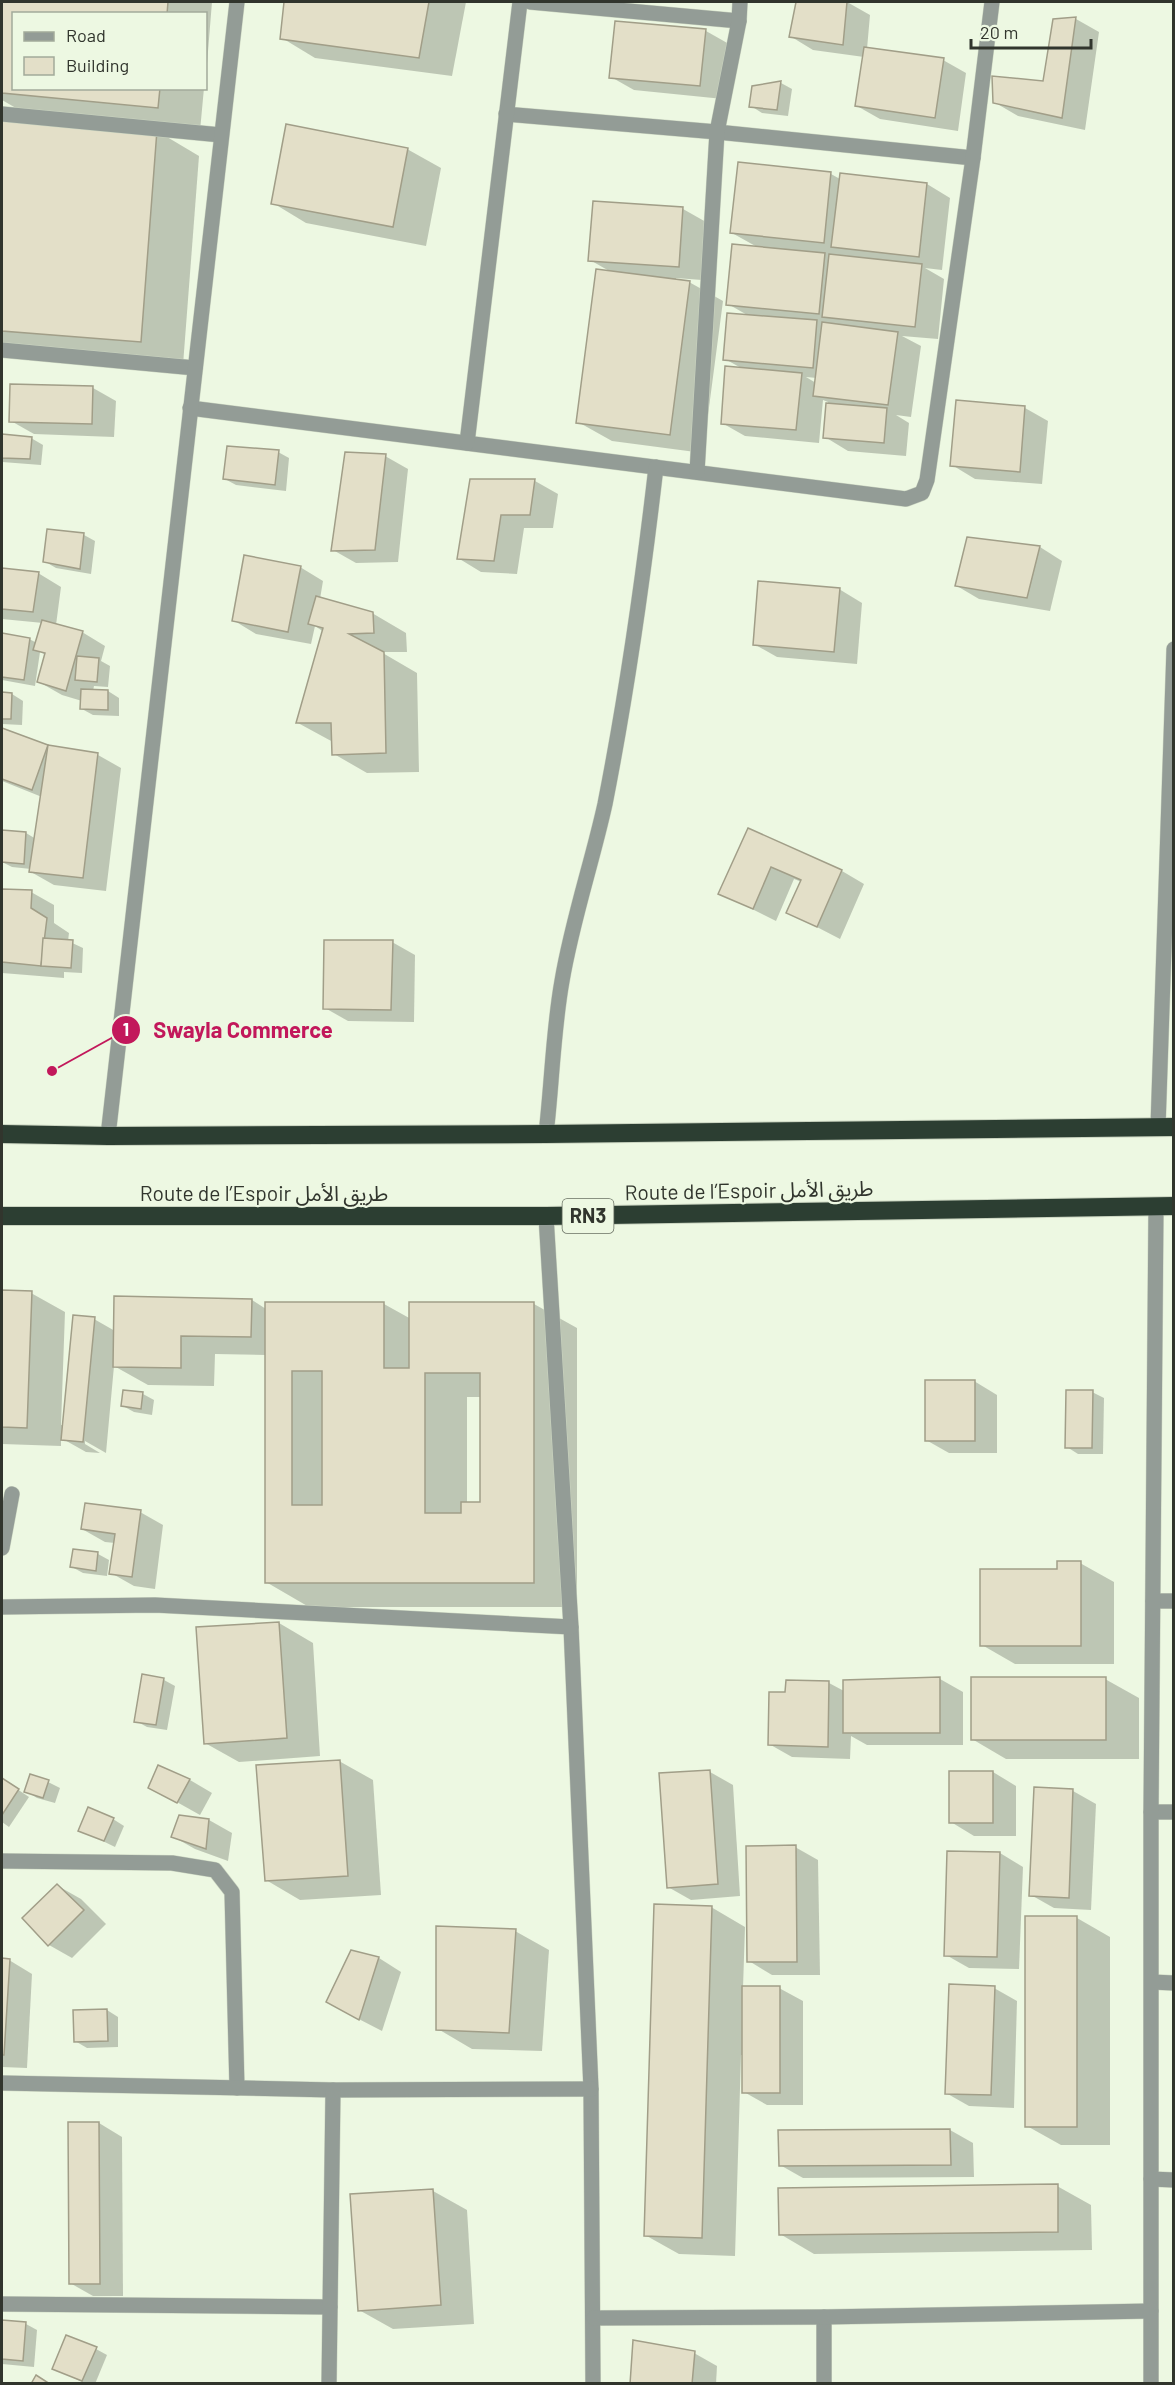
<svg xmlns="http://www.w3.org/2000/svg" width="1175" height="2385" viewBox="0 0 1175 2385" font-family="Barlow,'Noto Sans Arabic',sans-serif">
<style>
.shadow{fill:#0003;fill-rule:evenodd}
.building{fill:#e3dfc8;stroke:#a19e88;stroke-width:1.5;fill-rule:evenodd}
.lines{fill:none;stroke-linecap:round;stroke-linejoin:round}
.street-casing{stroke:#cbd5c1;stroke-width:16}
.highway-casing{stroke:#cbd5c1;stroke-width:20}
.street{stroke:#939c96;stroke-width:15}
.highway{stroke:#2c3e32;stroke-width:18}
.labels{text-anchor:middle;stroke-width:4.5;stroke-linejoin:round;paint-order:stroke}
.shield{fill:#edf8e2;stroke:#697063;stroke-width:1.5}
.shield-label{font-size:20px;font-weight:bold;fill:#31352d}
.street-label{font-size:21px;fill:#31352d;stroke:#edf8e2}
.leader{fill:none;stroke:#c2185b;stroke-width:2}
.callout-dot{fill:#c2185b;stroke:#edf8e2;stroke-width:2}
.mark-label{font-size:18px;text-anchor:middle;font-weight:bold;fill:#fff}
.callout-label{font-size:22px;text-anchor:middle;font-weight:bold;fill:#c2185b;stroke:#edf8e2;stroke-width:4.5;stroke-linejoin:round;paint-order:stroke}
</style>
<rect width="100%" height="100%" fill="#edf8e2"/>
<!-- shadow -->
<g class="shadow">
<polygon points="2,2 212,2 206,76 206,14 14,14 14,88 204,88 200,131 28,115 2,100"/>
<polygon points="286,2 466,2 452,76 315,58 282,38"/>
<polygon points="798,2 847,2 870,15 867,49 943,60 966,73 958,131 880,119 857,106 864,57 813,50 790,36"/>
<polygon points="1076,19 1099,32 1085,130 1018,116 994,102 1044,83 1054,20"/>
<polygon points="706,31 729,44 723,99 634,90 611,77"/>
<polygon points="781,83 792,89 788,116 762,113 751,106 753,88"/>
<polygon points="2,119 157,131 199,156 183,365 2,348"/>
<polygon points="407,149 441,168 426,246 306,223 273,203"/>
<path d="M 739,163 L 831,174 L 840,179 L 841,175 L 927,184 L 950,198 L 942,270 L 925,268 L 944,279 L 938,339 L 902,336 L 921,346 L 911,417 L 896,415 L 909,423 L 906,456 L 848,451 L 825,437 L 828,402 L 823,400 L 819,443 L 745,436 L 722,423 L 743,369 L 725,359 L 749,316 L 728,304 L 759,248 L 732,233 ZM 806,377 L 817,378 L 816,383 Z"/>
<polygon points="683,209 706,222 702,280 676,278 676,280 689,282 723,301 703,453 612,441 578,422 611,272 590,260"/>
<polygon points="93,388 116,401 114,437 34,434 11,421"/>
<polygon points="957,402 1025,408 1048,421 1042,484 975,479 952,465"/>
<polygon points="2,435 31,438 43,445 41,465 2,462"/>
<polygon points="278,452 289,458 286,491 236,485 225,479"/>
<polygon points="385,456 408,469 398,562 356,563 333,550"/>
<polygon points="471,481 535,481 558,494 553,528 524,528 517,574 481,572 458,558"/>
<polygon points="84,535 95,541 91,574 56,568 44,561"/>
<polygon points="1040,547 1062,561 1050,611 979,599 957,586"/>
<polygon points="300,567 323,581 320,599 372,613 406,633 407,652 381,652 417,673 419,772 367,773 334,754 333,742 298,723 324,632 315,626 311,644 256,634 233,620"/>
<polygon points="2,569 38,573 61,587 56,625 82,632 105,646 101,661 110,666 108,687 94,686 93,691 108,691 119,698 119,716 93,715 82,709 82,701 62,695 39,682 46,655 40,652 35,686 2,680 2,634 29,639 37,643 43,623 2,619"/>
<polygon points="839,589 862,603 857,664 777,657 754,644"/>
<polygon points="2,694 12,694 23,701 22,725 2,724"/>
<polygon points="2,730 48,747 98,755 121,768 106,891 54,885 31,872 31,869 12,867 2,862 3,831 26,833 36,839 42,797 2,781"/>
<polygon points="749,830 842,871 864,884 840,939 788,912 802,882 794,879 776,921 720,893"/>
<polygon points="2,891 31,892 54,905 54,923 69,933 68,941 83,948 82,973 64,972 64,978 2,973"/>
<polygon points="392,942 415,955 414,1022 348,1021 325,1008"/>
<path d="M 2,1292 L 31,1293 L 65,1312 L 61,1425 L 64,1425 L 94,1319 L 115,1331 L 252,1300 L 266,1309 L 384,1304 L 411,1319 L 534,1304 L 577,1328 L 577,1607 L 309,1607 L 266,1582 L 266,1355 L 215,1354 L 214,1386 L 148,1385 L 114,1366 L 106,1453 L 85,1441 L 85,1444 L 100,1453 L 86,1452 L 61,1438 L 61,1446 L 2,1444 ZM 467,1397 L 481,1397 L 481,1504 L 467,1504 Z"/>
<polygon points="974,1381 997,1395 997,1453 949,1453 926,1440"/>
<polygon points="1092,1392 1104,1398 1103,1454 1078,1454 1067,1447"/>
<polygon points="143,1394 154,1400 152,1415 134,1412 123,1406"/>
<polygon points="140,1512 163,1525 155,1589 134,1586 111,1573 115,1543 105,1542 82,1529"/>
<polygon points="98,1554 109,1560 107,1576 83,1573 72,1567"/>
<polygon points="1080,1563 1114,1582 1114,1664 1015,1664 982,1645 1058,1571"/>
<polygon points="279,1623 313,1643 320,1756 239,1762 205,1743"/>
<polygon points="940,1679 963,1692 963,1745 867,1745 851,1736 850,1759 792,1757 769,1744 786,1694 787,1681 829,1683 844,1691"/>
<polygon points="1105,1679 1139,1698 1139,1759 1006,1759 972,1739"/>
<polygon points="164,1680 175,1686 167,1730 147,1727 136,1721"/>
<polygon points="339,1761 373,1780 381,1895 300,1900 266,1880"/>
<polygon points="159,1767 190,1780 212,1793 200,1815 150,1787"/>
<polygon points="710,1772 733,1785 740,1896 691,1900 668,1887"/>
<polygon points="993,1772 1016,1786 1016,1836 974,1836 951,1822"/>
<polygon points="2,1779 29,1797 9,1827 2,1822"/>
<polygon points="48,1782 60,1788 55,1803 37,1798 26,1791"/>
<polygon points="1073,1791 1096,1804 1091,1910 1054,1908 1031,1895"/>
<polygon points="113,1819 124,1826 115,1847 80,1830"/>
<polygon points="209,1820 232,1833 228,1861 195,1849 172,1836"/>
<polygon points="795,1847 818,1860 820,1975 772,1975 749,1961"/>
<polygon points="1000,1853 1023,1867 1019,1969 969,1968 946,1955"/>
<polygon points="58,1886 81,1899 106,1924 72,1958 49,1945"/>
<polygon points="711,1907 745,1927 743,1988 779,1988 803,2001 803,2105 767,2105 744,2092 744,2055 741,2055 735,2256 679,2254 645,2235"/>
<polygon points="1077,1918 1110,1937 1110,2145 1061,2145 1027,2126"/>
<polygon points="515,1931 549,1950 542,2051 472,2049 438,2029"/>
<polygon points="351,1952 379,1958 401,1972 382,2031 351,2015"/>
<polygon points="2,1960 9,1960 32,1974 27,2068 2,2067"/>
<polygon points="994,1988 1017,2001 1014,2108 969,2106 946,2093"/>
<polygon points="107,2010 118,2017 118,2047 87,2048 75,2041"/>
<polygon points="99,2123 122,2137 123,2296 93,2296 70,2283"/>
<polygon points="950,2130 973,2143 974,2177 803,2178 780,2165"/>
<polygon points="1057,2186 1091,2205 1092,2250 814,2254 780,2234"/>
<polygon points="433,2191 467,2210 474,2324 393,2329 359,2310"/>
<polygon points="2,2322 26,2324 37,2330 34,2367 2,2364"/>
<polygon points="96,2349 107,2355 95,2384 86,2384 54,2368"/>
<polygon points="694,2353 717,2366 716,2384 631,2384"/>
</g>
<!-- building -->
<g class="building">
<polygon points="2,2 168,2 167,14 14,14 14,88 160,88 158,108 2,93"/>
<polygon points="284,2 429,2 419,58 280,39"/>
<polygon points="796,2 847,2 843,45 789,37"/>
<polygon points="1076,17 1062,118 993,103 992,76 1043,81 1053,19"/>
<polygon points="615,21 706,29 700,86 609,78"/>
<polygon points="864,47 944,58 935,118 855,106"/>
<polygon points="781,81 777,110 749,107 752,86"/>
<polygon points="2,117 157,130 141,342 2,331"/>
<polygon points="286,124 408,148 393,227 271,204"/>
<polygon points="738,162 831,172 824,243 730,233"/>
<polygon points="840,173 927,183 919,257 831,247"/>
<polygon points="593,201 683,207 679,267 588,261"/>
<polygon points="732,244 825,253 819,314 726,305"/>
<polygon points="829,254 922,264 915,327 822,317"/>
<polygon points="596,269 690,281 670,435 576,423"/>
<polygon points="727,313 817,320 813,368 723,360"/>
<polygon points="822,322 898,332 888,405 813,396"/>
<polygon points="725,366 802,373 796,430 721,424"/>
<polygon points="10,384 93,386 92,424 9,422"/>
<polygon points="956,400 1025,406 1020,472 950,466"/>
<polygon points="826,403 887,408 884,443 823,438"/>
<polygon points="2,434 32,437 30,459 2,458"/>
<polygon points="227,446 279,450 275,485 223,479"/>
<polygon points="345,452 386,454 375,550 331,551"/>
<polygon points="470,479 535,479 530,515 501,515 494,561 457,559"/>
<polygon points="47,529 84,533 80,569 43,562"/>
<polygon points="967,537 1040,546 1027,598 955,586"/>
<polygon points="244,555 301,566 288,632 232,621"/>
<polygon points="2,568 39,572 33,612 2,609"/>
<polygon points="758,581 840,588 834,652 753,645"/>
<polygon points="316,596 373,612 374,633 349,634 384,652 386,753 332,755 331,723 296,723 323,628 308,624"/>
<polygon points="42,620 83,631 66,691 37,682 45,653 33,650"/>
<polygon points="2,633 30,638 24,680 2,677"/>
<polygon points="77,656 99,658 97,682 75,680"/>
<polygon points="81,689 108,690 108,710 80,709"/>
<polygon points="2,692 12,693 11,719 2,719"/>
<polygon points="2,728 48,745 32,790 2,779"/>
<polygon points="48,745 98,753 83,878 29,872"/>
<polygon points="748,828 842,870 817,927 786,913 801,880 771,867 753,909 718,894"/>
<polygon points="2,830 26,832 24,864 2,862"/>
<polygon points="2,889 32,890 31,908 47,918 41,966 2,962"/>
<polygon points="43,938 73,940 71,968 41,966"/>
<polygon points="324,940 393,940 391,1010 323,1009"/>
<polygon points="2,1290 32,1291 27,1428 2,1427"/>
<polygon points="114,1296 252,1299 251,1337 181,1336 181,1368 113,1367"/>
<path d="M 265,1302 L 384,1302 L 384,1368 L 409,1368 L 409,1302 L 534,1302 L 534,1583 L 265,1583 ZM 292,1371 L 322,1371 L 322,1505 L 292,1505 ZM 425,1373 L 480,1373 L 480,1502 L 461,1502 L 461,1513 L 425,1513 Z"/>
<polygon points="73,1315 95,1317 83,1442 61,1440"/>
<rect x="925" y="1380" width="50" height="61"/>
<polygon points="123,1390 143,1392 141,1409 121,1406"/>
<polygon points="1066,1390 1093,1390 1092,1448 1065,1448"/>
<polygon points="85,1503 141,1510 132,1577 109,1574 115,1534 81,1529"/>
<polygon points="73,1549 98,1552 96,1571 70,1567"/>
<polygon points="1057,1561 1081,1561 1081,1646 980,1646 980,1569 1057,1569"/>
<polygon points="279,1622 287,1738 204,1744 196,1627"/>
<polygon points="142,1674 164,1678 156,1725 134,1722"/>
<polygon points="940,1677 940,1733 843,1733 843,1680"/>
<rect x="971" y="1677" width="135" height="63"/>
<polygon points="786,1680 829,1681 828,1747 768,1745 769,1692 785,1692"/>
<polygon points="340,1760 348,1876 265,1881 256,1765"/>
<polygon points="158,1765 190,1779 177,1803 148,1788"/>
<polygon points="710,1770 718,1884 667,1888 659,1773"/>
<rect x="949" y="1771" width="44" height="52"/>
<polygon points="30,1774 49,1780 43,1798 24,1792"/>
<polygon points="2,1778 19,1789 2,1815"/>
<polygon points="1034,1787 1073,1789 1069,1898 1029,1896"/>
<polygon points="88,1807 114,1818 104,1841 78,1831"/>
<polygon points="179,1815 209,1819 206,1849 171,1837"/>
<polygon points="796,1845 797,1962 747,1962 746,1846"/>
<polygon points="947,1851 1000,1852 997,1957 944,1956"/>
<polygon points="57,1884 84,1910 48,1946 22,1918"/>
<polygon points="654,1904 712,1906 702,2238 644,2236"/>
<rect x="1025" y="1916" width="52" height="211"/>
<polygon points="436,1926 516,1929 509,2033 436,2030"/>
<polygon points="351,1950 379,1957 359,2020 326,2002"/>
<polygon points="2,1958 10,1959 4,2055 2,2055"/>
<polygon points="949,1984 995,1986 991,2095 945,2094"/>
<rect x="742" y="1986" width="38" height="107"/>
<polygon points="107,2009 108,2041 74,2042 73,2010"/>
<polygon points="68,2122 99,2122 100,2284 69,2284"/>
<polygon points="950,2129 951,2165 779,2166 778,2130"/>
<polygon points="1058,2184 1058,2232 779,2235 778,2188"/>
<polygon points="433,2189 441,2305 358,2311 350,2194"/>
<polygon points="2,2320 26,2322 23,2361 2,2359"/>
<polygon points="66,2335 97,2347 82,2381 52,2369"/>
<polygon points="633,2340 695,2351 692,2384 630,2384"/>
<polygon points="36,2375 50,2384 31,2384"/>
</g>
<g class="lines">
<defs>
<g id="street">
<polyline points="530,2 739,21"/>
<polyline points="2,114 221,135"/>
<polyline points="506,114 717,132 973,158"/>
<polyline points="2,350 195,368"/>
<polyline points="190,408 906,499 922,493 927,480 973,158 992,2"/>
<polyline points="467,443 520,2"/>
<polyline points="697,472 717,132 739,21 740,2"/>
<polyline points="1158,1127 1174,649"/>
<path d="M 546,1134 C 552,1084 553,1031 562,981 C 572,921 592,863 605,804 C 627,692 643,580 656,467"/>
<polyline points="108,1136 237,2"/>
<polyline points="546,1216 571,1627 591,2089 593,2384"/>
<polyline points="2,1548 12,1494"/>
<polyline points="1153,1601 1174,1601"/>
<polyline points="2,1607 155,1605 571,1627"/>
<polyline points="1151,1812 1174,1812"/>
<polyline points="2,1861 172,1863 215,1870 232,1892 237,2088"/>
<polyline points="1152,1982 1174,1983"/>
<polyline points="2,2083 333,2090 591,2089"/>
<polyline points="1151,2179 1174,2180"/>
<polyline points="2,2304 330,2307"/>
<polyline points="824,2317 824,2384"/>
<polyline points="594,2318 824,2317 1151,2311"/>
<polyline points="329,2384 333,2090"/>
<polyline points="1151,2384 1151,1812 1156,1207"/>
</g>
<g id="highway">
<polyline points="2,1134 108,1136 546,1134 1174,1127"/>
<polyline points="2,1216 546,1216 1174,1206"/>
</g>
</defs>
<!-- street casing -->
<use href="#street" class="street-casing"/>
<!-- highway casing -->
<use href="#highway" class="highway-casing"/>
<!-- street -->
<use href="#street" class="street"/>
<!-- highway -->
<use href="#highway" class="highway"/>
</g>
<g class="labels">
<!-- shield labels -->
<rect class="shield" x="562.5" y="1199" width="51" height="34" rx="4.5"/>
<g class="shield-label">
<text x="588" y="1223">RN3</text>
</g>
<!-- street labels -->
<g class="street-label">
<text transform="translate(749 1191) rotate(-1)" y="7">Route de l’Espoir طريق الأمل</text>
<text x="264" y="1201">Route de l’Espoir طريق الأمل</text>
</g>
</g>
<!-- callouts -->
<path class="leader" d="M52 1071L126 1030"/>
<g class="callout-dot">
<circle cx="52" cy="1071" r="6"/>
<circle cx="126" cy="1030" r="15"/>
</g>
<g class="mark-label">
<text x="126" y="1036">1</text>
</g>
<g class="callout-label">
<text x="243" y="1038">Swayla Commerce</text>
</g>
<!-- border -->
<rect width="1175" height="2385" fill="none" stroke="#31352d" stroke-width="6"/>
<!-- legend -->
<rect x="12" y="12" width="195" height="78" fill="#edf8e2" stroke="#a2aa9a" stroke-width="1.5"/>
<rect x="24" y="32" width="30" height="9" fill="#939c96" stroke="#a2aa9a" stroke-width="1.5"/>
<text x="66" y="42" font-size="18" fill="#31352d">Road</text>
<rect x="24" y="57" width="30" height="18" fill="#e3dfc8" stroke="#a2aa9a" stroke-width="1.5"/>
<text x="66" y="72" font-size="18" fill="#31352d">Building</text>
<!-- scale -->
<path d="M971 39v9h120v-9" fill="none" stroke="#31352d" stroke-width="3"/>
<text x="980" y="39" font-size="18" fill="#31352d" stroke="#edf8e2" stroke-width="4.5" paint-order="stroke">20 m</text>
</svg>
